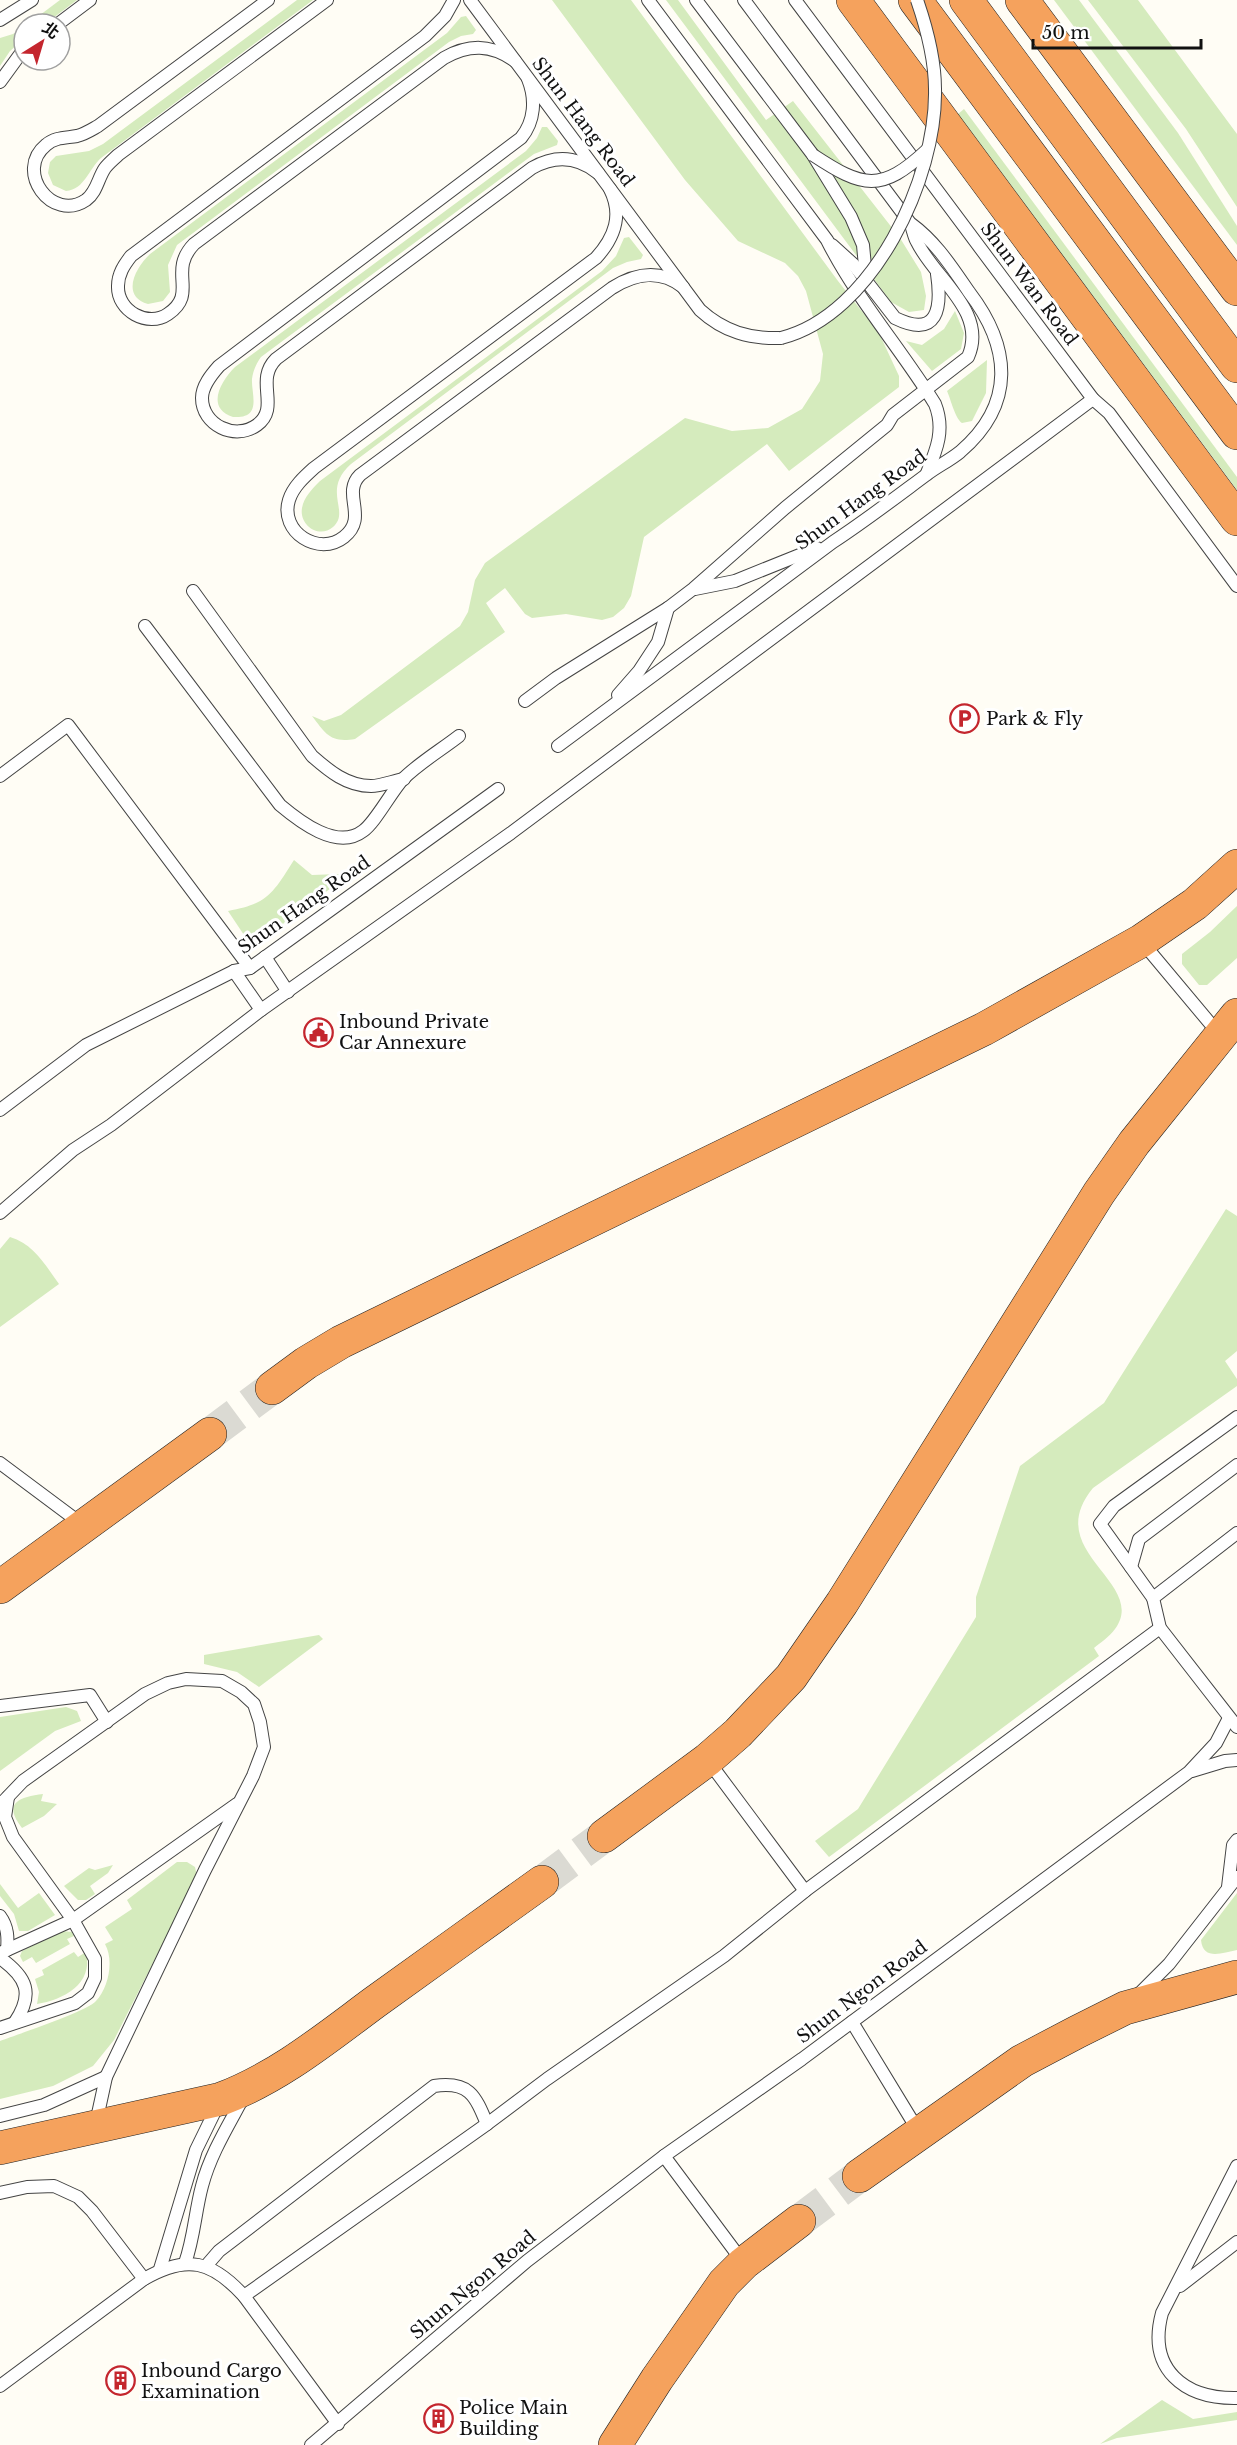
<svg xmlns="http://www.w3.org/2000/svg" width="1237" height="2445" viewBox="0 0 1237 2445" font-family="'Libre Baskerville','Noto Sans TC',serif">
<style>
.green{fill:#d5ebbd}
.lines{fill:none;stroke-linecap:round;stroke-linejoin:round}
.motorway-tunnel{stroke:#dbdad3;stroke-width:33;stroke-dasharray:33 16;stroke-linecap:butt}
.service-casing{stroke:#444;stroke-width:14}
.motorway-casing{stroke:#222;stroke-width:34}
.service{stroke:#fff;stroke-width:12}
.motorway{stroke:#f5a25d;stroke-width:33}
.service-bridge-casing{stroke:#444;stroke-width:14;stroke-linecap:butt}
.service-bridge{stroke:#fff;stroke-width:12}
.labels{text-anchor:middle;stroke-width:6;stroke-linejoin:round;paint-order:stroke}
.street-label{font-size:18px;fill:#111;stroke:#fff}
.poi-label{font-size:18px;fill:#111;stroke:#fff;text-anchor:start}
</style>
<rect width="100%" height="100%" fill="#fffdf5"/>
<!-- green -->
<g class="green">
<polygon points="60,0 77,0 45,24 28,24"/>
<path d="M 297,0 L 313,0 L 101,158 C 88,170 85,189 66,191 L 53,185 L 48,173 L 50,162 L 56,156 L 89,151 L 103,144 Z"/>
<path d="M 552,0 L 631,0 L 838,281 L 879,333 L 899,376 L 899,387 L 789,471 L 767,444 L 644,537 L 631,596 L 624,608 L 613,617 L 602,620 L 566,614 L 532,618 L 525,614 L 505,588 L 486,603 L 505,632 L 355,739 C 330,743 326,734 312,716 L 324,721 L 341,715 L 460,626 L 468,612 L 475,580 L 485,563 L 685,418 L 732,431 L 768,428 L 802,409 L 820,381 L 823,354 L 806,291 L 798,276 L 785,263 L 738,241 L 685,180 Z"/>
<polygon points="666,0 678,0 766,120 793,101 900,238 921,272 926,296 924,310 909,312 891,302"/>
<polygon points="1054,0 1079,0 1178,133 1237,226 1237,245"/>
<polygon points="1088,0 1138,0 1237,134 1237,207 1186,129"/>
<path d="M 466,16 L 476,30 L 473,34 L 461,36 L 449,42 L 177,245 L 168,265 L 170,292 L 163,301 L 148,304 C 120,296 136,267 150,254 L 447,33 L 461,17 Z"/>
<polygon points="24,27 24,39 10,51 0,66 0,38 13,34"/>
<polygon points="964,109 1237,477 1237,490 958,114"/>
<path d="M 542,127 L 547,127 L 558,141 L 557,145 L 534,154 L 261,357 C 256,364 253,371 252,379 C 251,394 263,419 233,417 C 205,408 221,381 235,367 L 526,151 L 537,138 Z"/>
<path d="M 629,237 L 643,255 L 641,259 L 627,262 L 613,268 L 351,464 C 321,491 351,511 333,527 C 319,539 299,525 302,508 C 304,497 312,489 320,481 L 602,271 L 616,256 L 624,238 Z"/>
<polygon points="955,311 964,333 961,349 932,371 906,341 922,345 944,329"/>
<path d="M 987,360 L 986,393 L 972,421 L 962,423 C 955,418 951,400 947,391 Z"/>
<path d="M 294,860 L 312,875 L 339,874 L 343,879 L 262,940 L 253,943 L 246,938 L 228,911 C 268,904 273,893 294,860 Z"/>
<polygon points="1237,906 1237,958 1207,985 1199,985 1182,964 1182,954 1210,932"/>
<path d="M 1226,1209 L 1237,1216 L 1237,1351 L 1225,1361 L 1237,1379 L 1237,1386 L 1093,1488 C 1040,1552 1149,1582 1115,1629 C 1109,1637 1100,1643 1094,1648 L 1099,1656 L 829,1857 L 815,1841 L 858,1809 L 976,1617 L 976,1597 L 1020,1466 L 1104,1403 Z"/>
<path d="M 10,1237 C 34,1244 45,1265 59,1284 L 0,1327 L 0,1249 Z"/>
<polygon points="319,1635 323,1639 259,1687 237,1672 204,1664 204,1655"/>
<polygon points="66,1707 77,1711 81,1721 55,1731 0,1771 0,1717"/>
<path d="M 43,1794 L 41,1801 L 57,1804 L 44,1816 L 22,1828 C 2,1802 20,1797 43,1794 Z"/>
<path d="M 177,1862 L 187,1862 L 195,1867 L 197,1876 L 114,2040 L 93,2066 L 53,2086 L 0,2099 L 0,2041 C 16,2035 88,2011 96,2001 C 109,1987 114,1960 105,1944 L 113,1940 L 105,1927 L 132,1909 L 127,1900 Z"/>
<polygon points="113,1865 108,1873 90,1886 95,1894 86,1900 78,1900 64,1886 89,1868 95,1870"/>
<polygon points="0,1884 18,1908 39,1893 55,1915 28,1931 19,1931 14,1914 0,1896"/>
<path d="M 1237,1893 L 1237,1950 C 1222,1953 1203,1961 1201,1940 Z"/>
<polygon points="62,1931 72,1932 74,1936 67,1939 70,1944 36,1963 32,1957 23,1962 20,1956 22,1951"/>
<path d="M 74,1952 L 78,1957 L 86,1952 C 94,1984 63,2000 37,2004 L 39,1992 L 35,1979 L 44,1975 L 42,1970 Z"/>
<polygon points="1162,2400 1193,2419 1237,2412 1237,2420 1117,2438 1100,2444"/>
</g>
<g class="lines">
<!-- motorway-tunnel -->
<g class="motorway-tunnel">
<polyline points="210,1434 272,1388"/>
<polyline points="542,1882 604,1836"/>
<polyline points="799,2221 859,2176"/>
</g>
<defs>
<g id="service">
<path d="M 268,0 L 98,126 C 91,130 85,134 77,136 C 66,138 55,137 46,145 C 14,171 52,223 86,200 C 97,192 98,178 105,168 C 109,163 114,159 118,155 L 327,0"/>
<path d="M 454,0 L 445,16 L 425,36 L 131,256 C 124,265 118,274 118,286 C 117,311 148,328 168,314 C 199,293 167,272 194,244 L 444,58 C 469,44 491,44 515,61"/>
<path d="M 470,0 L 700,310 C 724,332 750,339 781,338"/>
<path d="M 648,0 L 827,240 C 856,298 901,349 935,404 C 945,429 937,449 927,473"/>
<polyline points="696,0 813,155 851,217 863,245 866,277"/>
<polyline points="795,0 1093,399 1109,413 1237,586"/>
<polyline points="0,20 32,0"/>
<polyline points="58,24 90,0"/>
<path d="M 528,79 C 536,99 535,121 521,138 L 219,366 C 211,375 202,386 202,398 C 202,425 235,441 257,425 C 281,407 254,381 276,359 L 532,168 C 555,155 577,156 598,173"/>
<polyline points="0,82 24,49"/>
<path d="M 610,189 C 623,215 615,237 596,258 L 314,468 C 304,477 293,487 289,500 C 279,532 319,557 344,537 C 369,517 341,494 360,475 L 612,288 C 636,273 660,269 683,287"/>
<path d="M 832,245 L 853,264 L 895,318 C 938,339 942,308 937,274"/>
<polyline points="695,589 735,581 817,548"/>
<path d="M 193,591 L 312,756 C 329,771 347,786 371,786 C 381,786 393,781 404,779"/>
<path d="M 145,626 L 280,805 C 299,821 337,851 363,831 C 375,823 391,792 403,779 C 419,763 441,750 459,736"/>
<polyline points="618,695 639,671 658,642 668,608"/>
<path d="M 525,701 L 556,678 L 668,608 L 693,589 L 785,508 L 887,425 L 893,415 L 968,357 C 988,312 935,279 917,242 C 914,237 913,230 911,225"/>
<path d="M 558,746 L 833,542 C 865,521 895,498 926,475 C 936,467 949,461 960,452 C 1016,404 1011,347 969,292 C 951,266 936,242 910,223 L 744,0"/>
<polyline points="0,776 68,725 250,968"/>
<polyline points="1142,942 1219,1034"/>
<polyline points="265,957 288,992"/>
<polyline points="234,971 261,1010"/>
<polyline points="0,1110 86,1045 234,971 250,968 498,789"/>
<polyline points="0,1213 73,1150 111,1125 261,1010 511,833 1093,399"/>
<polyline points="0,1463 83,1525"/>
<polyline points="1237,1533 1153,1598 1160,1628 1237,1727"/>
<polyline points="1131,1567 1139,1539 1237,1465"/>
<polyline points="1153,1598 1100,1524 1114,1506 1237,1417"/>
<polyline points="0,1706 90,1695 107,1722"/>
<polyline points="709,1762 805,1891"/>
<polyline points="1192,1771 1225,1761 1237,1760"/>
<polyline points="0,1805 23,1781 145,1694 168,1683 186,1679 222,1681 241,1692 254,1704 260,1722 264,1747 253,1776 205,1870 106,2077 96,2123"/>
<polyline points="1228,1887 1233,1845 1237,1840"/>
<path d="M 0,1916 C 8,1927 8,1938 7,1950"/>
<polyline points="0,1953 73,1920 237,1804"/>
<path d="M 0,1958 C 27,1977 34,1994 15,2022"/>
<polyline points="1139,1994 1169,1964 1237,1877"/>
<polyline points="852,2022 919,2132"/>
<polyline points="0,2028 75,2003 88,1993 95,1978 95,1959 73,1920 13,1837 5,1817 8,1797"/>
<polyline points="0,2116 44,2105 106,2077"/>
<polyline points="664,2156 743,2262"/>
<path d="M 1237,2166 L 1162,2313 C 1147,2369 1184,2399 1237,2398"/>
<polyline points="0,2193 27,2187 54,2186 78,2197 92,2211 144,2279"/>
<path d="M 185,2263 C 194,2238 195,2212 202,2186 C 210,2155 228,2126 243,2098"/>
<path d="M 206,2266 L 219,2251 L 434,2086 C 469,2081 475,2095 487,2124"/>
<polyline points="160,2269 196,2150 218,2105"/>
<polyline points="1180,2286 1237,2242"/>
<polyline points="244,2296 487,2124 547,2079 724,1956 805,1891 1160,1628"/>
<path d="M 0,2386 L 144,2279 C 187,2254 212,2261 244,2296 L 338,2424"/>
<polyline points="311,2445 527,2261 664,2156 802,2059 1189,1772 1216,1743 1229,1718"/>
</g>
<g id="motorway">
<polyline points="853,0 1237,519"/>
<polyline points="915,0 1237,433"/>
<polyline points="966,0 1237,366"/>
<polyline points="1022,0 1237,289"/>
<polyline points="272,1388 306,1363 341,1342 984,1029 1141,941 1195,904 1237,866"/>
<polyline points="0,1587 210,1434"/>
<polyline points="604,1836 707,1760 738,1733 791,1677 842,1603 1099,1193 1134,1143 1237,1015"/>
<path d="M 0,2148 L 221,2099 C 279,2077 325,2039 375,2002 C 431,1962 486,1922 542,1882"/>
<polyline points="859,2176 1022,2061 1077,2032 1125,2008 1237,1977"/>
<polyline points="615,2445 657,2379 724,2283 744,2263 799,2221"/>
</g>
</defs>
<!-- service casing -->
<use href="#service" class="service-casing"/>
<!-- motorway casing -->
<use href="#motorway" class="motorway-casing"/>
<!-- service -->
<use href="#service" class="service"/>
<!-- motorway -->
<use href="#motorway" class="motorway"/>
<defs>
<g id="service-bridge">
<path d="M 813,155 C 863,188 881,193 927,150"/>
<path d="M 781,338 C 873,315 937,178 935,89 C 935,58 927,29 917,0"/>
</g>
</defs>
<!-- service-bridge casing -->
<use href="#service-bridge" class="service-bridge-casing"/>
<!-- service-bridge -->
<use href="#service-bridge" class="service-bridge"/>
</g>
<!-- icons -->
<defs>
<symbol id="parking-ring" viewBox="-11 -11 22 22"><circle r="9.5" fill="#fff" stroke="#c4262e" stroke-width="1.5"/><path d="M-3.5-5.5H1a3.5 3.5 0 0 1 0 7H-1V5.5H-3.5ZM-1-3.4V-.6H.8a1.4 1.4 0 0 0 0-2.8Z" fill="#c4262e"/></symbol>
<symbol id="civic-ring" viewBox="-11 -11 22 22"><circle r="9.5" fill="#fff" stroke="#c4262e" stroke-width="1.5"/><path d="M-.6-6.5H3V-4.5H.6V-3L4-1V1h2V6H-6V1h2V-1L-.6-3ZM-1.2 2.5V6h2.4V2.5Z" fill="#c4262e"/></symbol>
<symbol id="building-ring" viewBox="-11 -11 22 22"><circle r="9.5" fill="#fff" stroke="#c4262e" stroke-width="1.5"/><path d="M-4-6H4V6H1V3H-1V6H-4ZM-2.5-4.3h1.7v1.8h-1.7ZM.8-4.3h1.7v1.8H.8ZM-2.5-1h1.7V.8h-1.7ZM.8-1h1.7V.8H.8Z" fill="#c4262e"/></symbol>
</defs>
<g fill-rule="evenodd">
<use href="#parking-ring" x="948" y="702" width="33" height="33"/>
<use href="#civic-ring" x="302" y="1016" width="33" height="33"/>
<use href="#building-ring" x="104" y="2364" width="33" height="33"/>
<use href="#building-ring" x="422" y="2402" width="33" height="33"/>
</g>
<g class="labels">
<!-- street labels -->
<g class="street-label">
<text transform="translate(583 122) rotate(53)" y="6">Shun Hang Road</text>
<text transform="translate(1029 284) rotate(53)" y="6">Shun Wan Road</text>
<text transform="translate(861 500) rotate(-36)" y="6">Shun Hang Road</text>
<text transform="translate(304 905) rotate(-35)" y="6">Shun Hang Road</text>
<text transform="translate(862 1992) rotate(-37)" y="6">Shun Ngon Road</text>
<text transform="translate(473 2285) rotate(-40)" y="6">Shun Ngon Road</text>
</g>
<!-- poi labels -->
<g class="poi-label">
<text x="986" y="725">Park &amp; Fly</text>
<text x="339" y="1028">Inbound Private<tspan x="339" dy="21">Car Annexure</tspan></text>
<text x="141" y="2377">Inbound Cargo<tspan x="141" dy="21">Examination</tspan></text>
<text x="459" y="2414">Police Main<tspan x="459" dy="21">Building</tspan></text>
</g>
</g>
<!-- north arrow -->
<g transform="translate(42 42) rotate(37)"><circle r="28" fill="#ffffff" stroke="#a0a0a0" stroke-width="1.5"/>
<path d="M0-4.5L10 22L0 15L-10 22Z" fill="#c4262e"/>
<text y="-9" font-size="16" font-weight="bold" text-anchor="middle" fill="#111111">北</text>
</g>
<!-- scale -->
<path d="M1033 39v9h168v-9" fill="none" stroke="#111111" stroke-width="3"/>
<text x="1042" y="39" font-size="18" fill="#111111" stroke="#ffffff" stroke-width="4.5" paint-order="stroke">50 m</text>
</svg>
